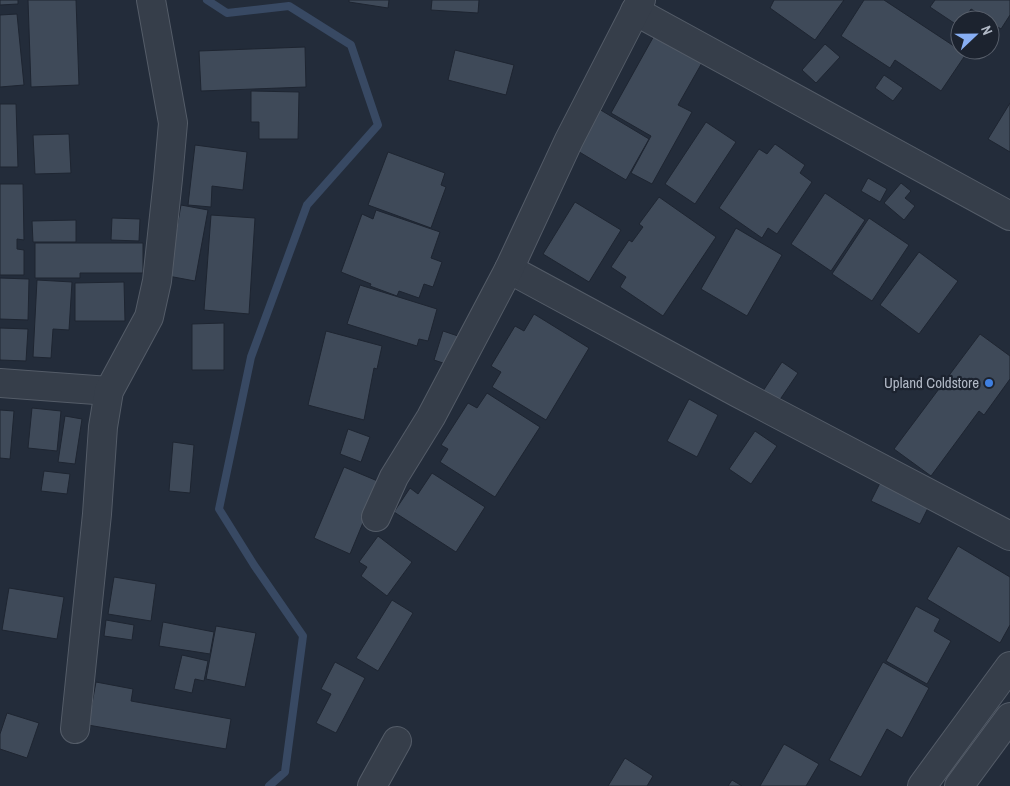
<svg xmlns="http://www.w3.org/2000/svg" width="1010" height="786" viewBox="0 0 1010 786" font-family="'Archivo Narrow',sans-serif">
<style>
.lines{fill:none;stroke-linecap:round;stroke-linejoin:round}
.stream{stroke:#384963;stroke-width:8}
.building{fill:#3f4a59;stroke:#1e2531}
.minor-casing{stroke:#545c68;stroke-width:30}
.tertiary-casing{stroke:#545c68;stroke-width:30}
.minor{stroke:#363e4a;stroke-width:28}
.tertiary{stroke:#363e4a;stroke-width:28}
.shop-dot{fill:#3f7fe0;stroke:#1c232f;stroke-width:2}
.labels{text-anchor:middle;stroke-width:4.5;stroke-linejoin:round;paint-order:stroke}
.poi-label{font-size:15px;fill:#b1b9c6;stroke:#1c232f;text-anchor:end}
</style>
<rect width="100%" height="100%" fill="#232c3a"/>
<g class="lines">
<!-- stream -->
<polyline class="stream" points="207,0 227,13 289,6 351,45 378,125 307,205 251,357 219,509 254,565 303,636 285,772 269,786"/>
</g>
<!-- building -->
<g class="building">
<polygon points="0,0 18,0 18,4 0,5"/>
<polygon points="28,0 76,0 79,85 31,87"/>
<polygon points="349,0 389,0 388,8 349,2"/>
<polygon points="432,0 479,0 478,13 431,10"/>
<polygon points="774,0 844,0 815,40 770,8"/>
<polygon points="864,0 884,0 966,54 941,91 895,60 890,68 841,36"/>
<polygon points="935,0 1010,0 1010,15 1001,29 990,22 990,20 971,9 964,20 960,20 960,27 930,7"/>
<polygon points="17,14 24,85 0,87 0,15"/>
<polygon points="655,34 703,61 678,105 692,112 652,184 631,173 651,136 611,113"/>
<polygon points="825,44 840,57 816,83 802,70"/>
<polygon points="305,47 306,87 201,91 199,51"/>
<polygon points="455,50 514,65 506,95 448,80"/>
<polygon points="884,75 903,88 893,101 875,88"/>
<polygon points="251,91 299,92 298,139 259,139 259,122 251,122"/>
<polygon points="1010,103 1010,152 988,139"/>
<polygon points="0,104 16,104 18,167 0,167"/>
<polygon points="599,109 649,139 626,180 576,150"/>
<polygon points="706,122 736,142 695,204 665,184"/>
<polygon points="69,134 71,173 35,174 33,135"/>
<polygon points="775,144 805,165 800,173 812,182 777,234 768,228 762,238 719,208 759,149 767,154"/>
<polygon points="195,145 247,152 243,190 212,186 211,207 188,205"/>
<polygon points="388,152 445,173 441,185 446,187 431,228 368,205"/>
<polygon points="868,178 887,189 880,202 861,191"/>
<polygon points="901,183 911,191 905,198 915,206 904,220 884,203"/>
<polygon points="0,184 23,184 24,240 17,239 17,249 24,250 24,275 0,275"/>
<polygon points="825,193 865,220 831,271 791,244"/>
<polygon points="659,197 716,237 663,316 620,287 626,277 611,267 629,240 632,242 643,227 639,224"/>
<polygon points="575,202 621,230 589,282 543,254"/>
<polygon points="181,205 208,210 195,281 168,276"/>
<polygon points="376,210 440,232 431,258 442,262 433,287 424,284 419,298 399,291 397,296 370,286 371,284 341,272 362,214 373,219"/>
<polygon points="211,215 255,218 249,314 204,310"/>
<polygon points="112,218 140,219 139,241 111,240"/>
<polygon points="869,218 909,245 872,301 832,274"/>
<polygon points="76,220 76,242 33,242 32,221"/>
<polygon points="736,228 782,255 747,316 701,289"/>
<polygon points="35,243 143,243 143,273 80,273 80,278 35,278"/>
<polygon points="919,252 958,281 919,334 880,305"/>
<polygon points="0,278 29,279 28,320 0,319"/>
<polygon points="37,280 72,282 69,330 53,329 51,358 33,357"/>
<polygon points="124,282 125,321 75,321 75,283"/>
<polygon points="360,285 437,309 428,341 419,339 417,346 347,324"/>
<polygon points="534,314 589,348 546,420 492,387 501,372 491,366 515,326 524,331"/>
<polygon points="224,323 224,370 192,370 192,324"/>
<polygon points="0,328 28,329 26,361 0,360"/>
<polygon points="326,331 382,346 377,369 374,368 364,420 308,405"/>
<polygon points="443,331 464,338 455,367 434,360"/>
<polygon points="980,334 1010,356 1010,379 984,415 979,411 931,476 894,449"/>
<polygon points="782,362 798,373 779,401 763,391"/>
<polygon points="487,393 540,427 495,497 440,462 448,449 441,445 468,403 477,408"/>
<polygon points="689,399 718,415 697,457 667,441"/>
<polygon points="32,408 61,411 57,451 28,448"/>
<polygon points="0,410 14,411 10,459 0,458"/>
<polygon points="65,416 82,419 75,464 58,462"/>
<polygon points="348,429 370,437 361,462 340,454"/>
<polygon points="755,431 777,446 751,484 729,469"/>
<polygon points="173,442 194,445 190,493 169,491"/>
<polygon points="344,467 380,482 350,554 314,538"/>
<polygon points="44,471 70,474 67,494 41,491"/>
<polygon points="432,473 485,507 456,552 394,512 410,488 418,494"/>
<polygon points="880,483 929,506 920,524 871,501"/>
<polygon points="378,536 412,562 387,596 361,576 367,567 359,562"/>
<polygon points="958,546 1010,577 1010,625 1000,643 927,599"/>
<polygon points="114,577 156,584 151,621 108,614"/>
<polygon points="9,588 64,597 57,639 2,630"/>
<polygon points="392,600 413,613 378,671 356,658"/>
<polygon points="916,606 940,619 934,631 951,641 927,684 886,661"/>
<polygon points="106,620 134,625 132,640 104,636"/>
<polygon points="163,622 214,632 210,654 159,646"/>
<polygon points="216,626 256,633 245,687 206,679"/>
<polygon points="182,655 208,661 204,681 195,679 192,693 174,689"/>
<polygon points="335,662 365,678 336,733 316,723 331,694 321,689"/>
<polygon points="883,662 929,688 902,738 887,729 861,777 829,760"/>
<polygon points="96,682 133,689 131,701 231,719 226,749 88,725"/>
<polygon points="7,713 39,723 27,758 0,749 0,734"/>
<polygon points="784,744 819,764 806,786 760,786"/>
<polygon points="625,758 653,776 647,786 608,786"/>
<polygon points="732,780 742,786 728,786"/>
</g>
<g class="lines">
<defs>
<g id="minor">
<polyline points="635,11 1010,216"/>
<polyline points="509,269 738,393 1010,536"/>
<polyline points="0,383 109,391"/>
<polyline points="376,517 394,477 431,417 509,269 569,140 641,0"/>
<polyline points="75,729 97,514 103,427 109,391 149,317 157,281 168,179 173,123 151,0"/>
<polyline points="372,786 397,741"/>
</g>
<g id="tertiary">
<polyline points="922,786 1010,666"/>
<polyline points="959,786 1010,717"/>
</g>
</defs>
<!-- minor casing -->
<use href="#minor" class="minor-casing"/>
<!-- tertiary casing -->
<use href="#tertiary" class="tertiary-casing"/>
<!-- minor -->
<use href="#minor" class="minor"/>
<!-- tertiary -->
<use href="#tertiary" class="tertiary"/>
</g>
<!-- markers -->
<circle class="shop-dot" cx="989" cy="383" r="5"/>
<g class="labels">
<!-- poi labels -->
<g class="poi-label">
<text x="979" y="388">Upland Coldstore</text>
</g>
</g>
<!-- north arrow -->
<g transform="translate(975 35) rotate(68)"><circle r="24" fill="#1c232f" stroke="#585f6b"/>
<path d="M0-4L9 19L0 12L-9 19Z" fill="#88aff4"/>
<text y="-8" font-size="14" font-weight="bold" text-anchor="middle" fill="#b1b9c6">N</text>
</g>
</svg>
